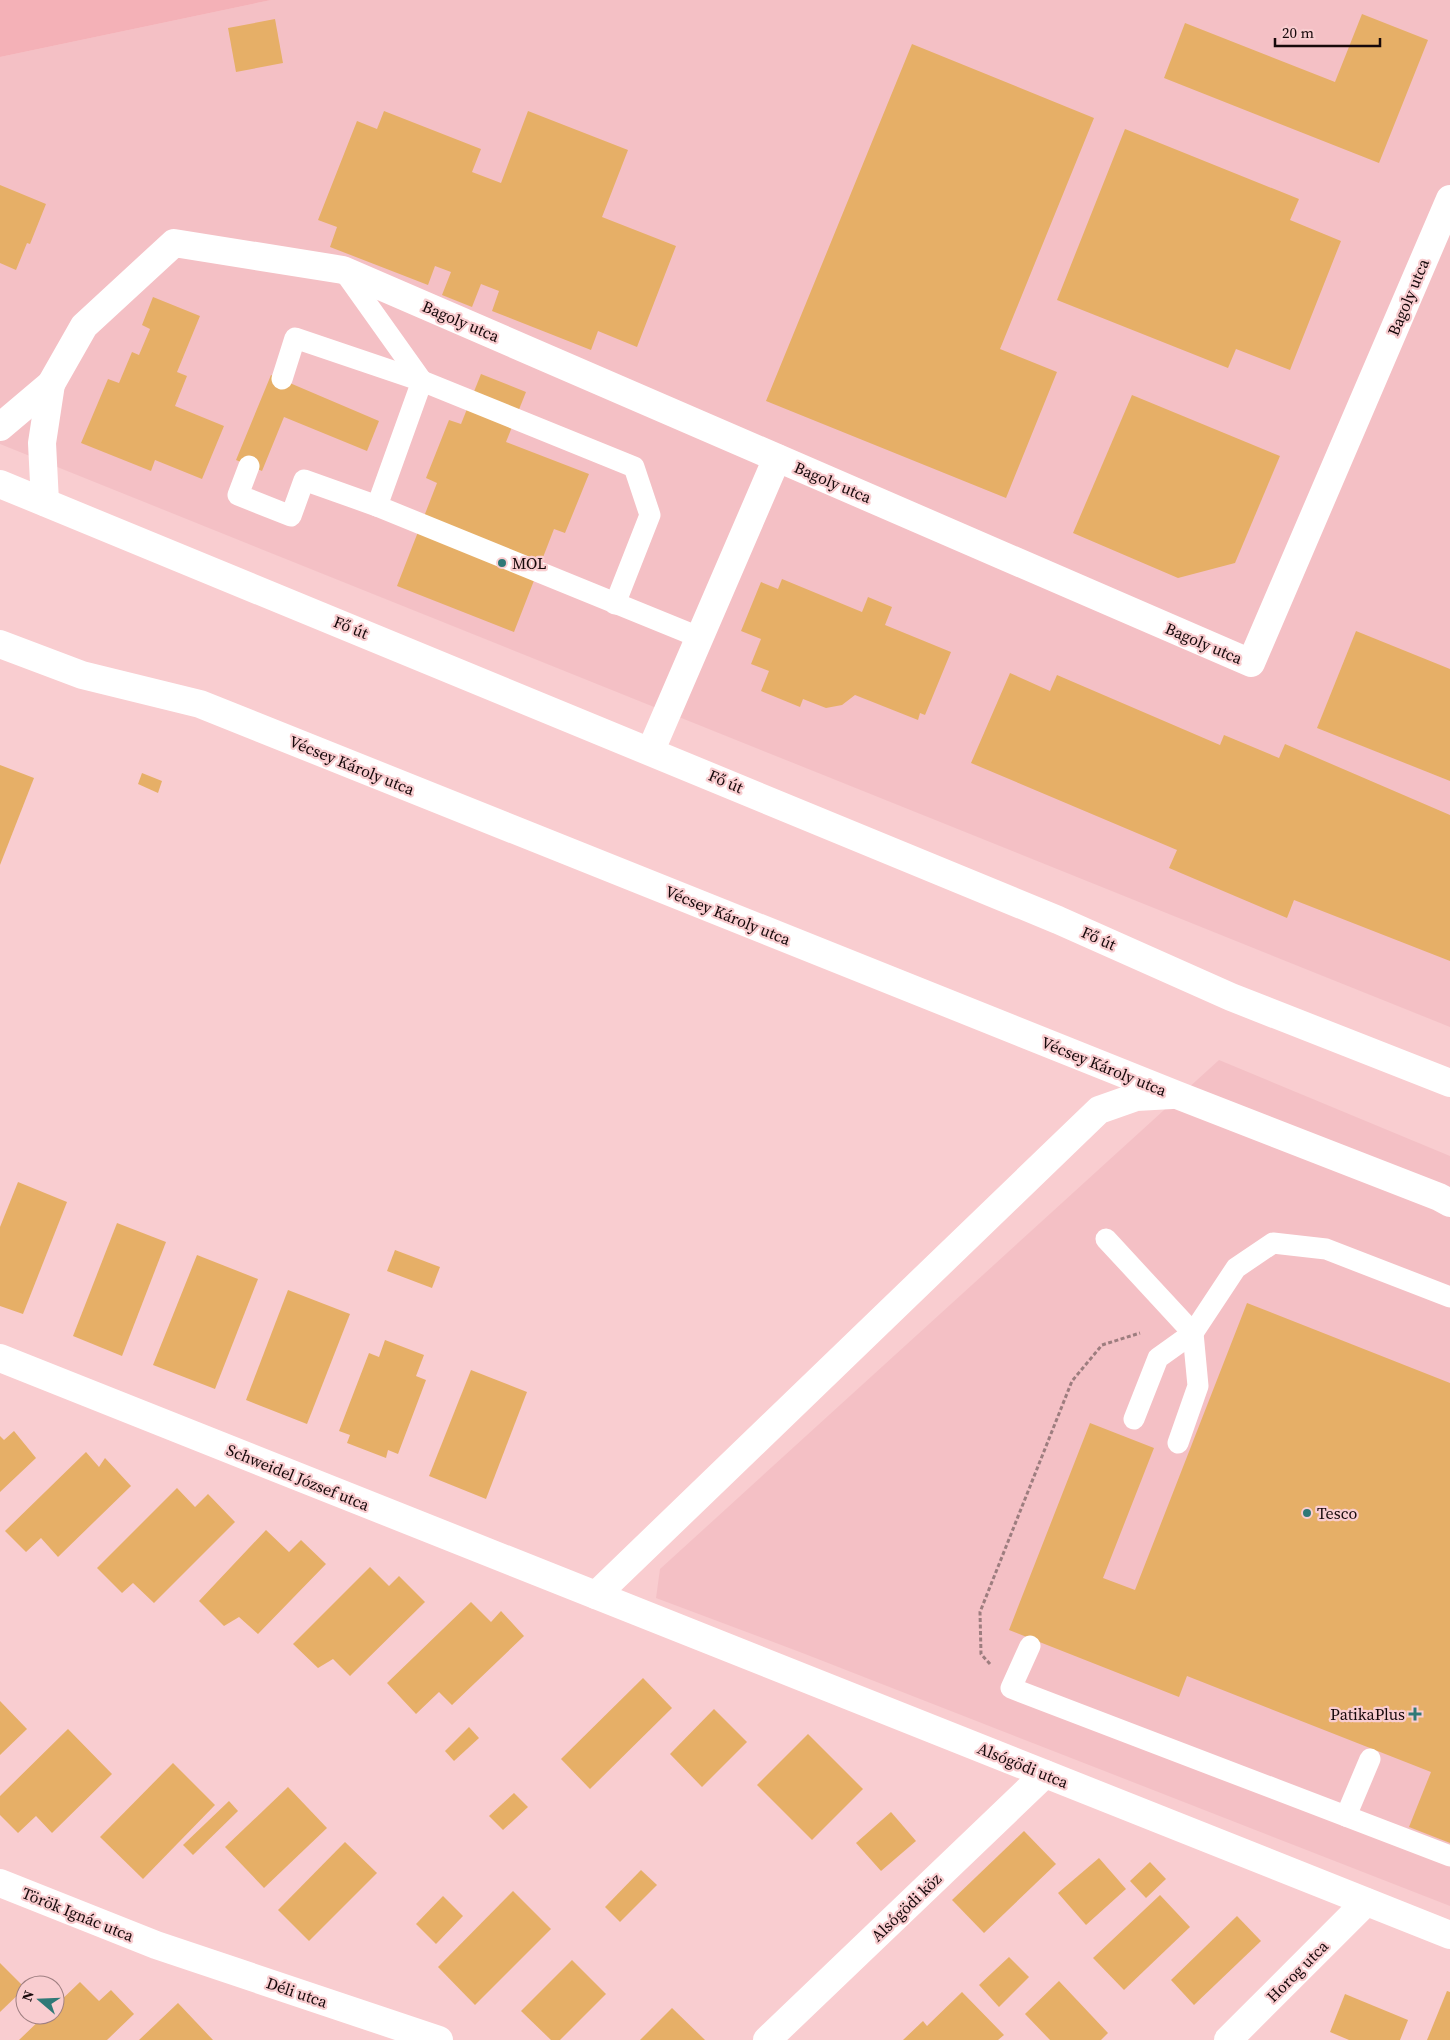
<svg xmlns="http://www.w3.org/2000/svg" width="1450" height="2040" viewBox="0 0 1450 2040" font-family="'Source Serif 4',serif">
<style>
.built{fill:#f4c0c5}
.green{fill:#f4b1b7}
.building{fill:#e6af67}
.lines{fill:none;stroke-linecap:round;stroke-linejoin:round}
.path{stroke:#9d7d7f;stroke-width:3;stroke-dasharray:4 2.5;stroke-linecap:butt}
.service{stroke:#fff;stroke-width:21}
.minor{stroke:#fff;stroke-width:28}
.primary{stroke:#fff;stroke-width:28}
.poi-dot{fill:#307977;stroke:#f9cdd0;stroke-width:2}
.labels{text-anchor:middle;stroke-width:4.5;stroke-linejoin:round;paint-order:stroke}
.street-label{font-size:16px;fill:#17090b;stroke:#f9cdd0}
.poi-label{font-size:16px;fill:#17090b;stroke:#f9cdd0;text-anchor:start}
</style>
<rect width="100%" height="100%" fill="#f9cdd0"/>
<!-- built -->
<g class="built">
<polygon points="271,0 1450,0 1450,1027 0,444 0,57"/>
<polygon points="1219,1060 1450,1156 1450,1906 805,1654 656,1598 660,1569"/>
</g>
<!-- green -->
<polygon class="green" points="0,0 271,0 0,57"/>
<!-- building -->
<g class="building">
<polygon points="1362,14 1428,40 1379,163 1164,78 1185,23 1335,82"/>
<polygon points="275,19 283,63 236,72 228,28"/>
<polygon points="912,44 1094,118 1000,349 1057,372 1006,498 766,401"/>
<polygon points="384,111 481,149 472,172 501,183 528,111 628,150 602,217 676,246 637,347 598,331 591,350 492,311 499,291 481,284 472,307 442,295 451,272 435,266 428,285 330,247 337,227 318,220 357,121 377,129"/>
<polygon points="1125,129 1299,199 1290,220 1341,241 1290,370 1236,349 1228,368 1057,300"/>
<polygon points="0,185 46,204 30,244 27,243 16,270 0,263"/>
<polygon points="153,297 200,316 177,372 187,376 175,406 224,426 202,479 155,460 151,471 81,443 108,379 119,383 132,352 139,355 150,329 142,325"/>
<polygon points="481,374 526,392 506,442 589,474 565,533 554,529 514,632 397,586 437,483 426,478 449,420 461,424"/>
<polygon points="271,375 379,421 367,451 284,417 262,471 236,460"/>
<polygon points="1132,395 1280,456 1235,563 1178,578 1073,533"/>
<polygon points="782,579 862,612 868,597 892,607 885,625 951,652 925,715 920,713 918,720 855,695 842,705 826,708 803,699 800,707 761,691 769,671 751,664 761,639 741,631 761,582 778,589"/>
<polygon points="1356,631 1450,669 1450,781 1317,728"/>
<polygon points="1010,673 1050,691 1057,675 1220,745 1224,735 1279,758 1285,744 1450,815 1450,961 1294,900 1287,918 1169,868 1177,850 971,763"/>
<polygon points="0,765 34,778 0,865"/>
<polygon points="142,773 162,781 158,793 138,784"/>
<polygon points="18,1182 67,1202 23,1314 0,1306 0,1227"/>
<polygon points="117,1223 166,1242 122,1356 73,1336"/>
<polygon points="395,1250 440,1267 432,1288 387,1271"/>
<polygon points="197,1255 258,1279 215,1389 153,1365"/>
<polygon points="288,1290 350,1314 307,1424 246,1400"/>
<polygon points="1247,1303 1450,1383 1450,1843 1409,1827 1431,1772 1187,1676 1179,1697 1009,1630 1090,1423 1154,1448 1103,1578 1135,1590"/>
<polygon points="385,1340 424,1355 416,1376 426,1380 398,1454 388,1450 386,1458 347,1443 350,1435 339,1431 369,1353 379,1357"/>
<polygon points="471,1370 527,1392 486,1499 429,1476"/>
<polygon points="14,1431 36,1458 0,1492 0,1436 4,1440"/>
<polygon points="86,1452 99,1467 105,1458 131,1486 58,1557 41,1538 26,1552 5,1531"/>
<polygon points="177,1488 195,1507 208,1494 235,1522 154,1603 133,1583 122,1593 97,1568"/>
<polygon points="266,1530 289,1552 301,1540 326,1564 258,1634 239,1617 224,1626 199,1601"/>
<polygon points="370,1567 389,1586 399,1576 425,1602 350,1676 333,1659 318,1668 293,1644"/>
<polygon points="471,1602 491,1622 501,1611 524,1636 452,1705 439,1692 416,1714 387,1683"/>
<polygon points="643,1678 672,1708 590,1789 561,1759"/>
<polygon points="0,1701 27,1729 0,1755"/>
<polygon points="714,1709 747,1742 702,1787 670,1754"/>
<polygon points="469,1727 479,1738 454,1761 445,1751"/>
<polygon points="68,1729 112,1774 52,1833 36,1816 18,1833 0,1815 0,1796"/>
<polygon points="808,1734 863,1789 812,1840 757,1785"/>
<polygon points="173,1763 215,1805 143,1879 100,1837"/>
<polygon points="288,1787 327,1828 264,1888 225,1847"/>
<polygon points="514,1793 528,1807 503,1830 489,1816"/>
<polygon points="229,1801 238,1811 193,1855 183,1845"/>
<polygon points="891,1812 916,1841 881,1871 856,1843"/>
<polygon points="1024,1831 1056,1864 984,1933 952,1900"/>
<polygon points="345,1842 377,1873 309,1941 278,1910"/>
<polygon points="1099,1858 1126,1889 1086,1925 1058,1893"/>
<polygon points="1150,1862 1166,1879 1146,1898 1130,1881"/>
<polygon points="641,1870 657,1885 620,1922 605,1907"/>
<polygon points="513,1891 551,1929 475,2005 438,1967"/>
<polygon points="1160,1895 1190,1927 1124,1990 1093,1958"/>
<polygon points="443,1896 463,1916 436,1944 416,1924"/>
<polygon points="1237,1916 1261,1941 1194,2005 1171,1980"/>
<polygon points="1009,1957 1029,1977 999,2007 979,1985"/>
<polygon points="572,1960 606,1994 560,2040 551,2040 521,2011"/>
<polygon points="0,1963 25,1988 0,2012"/>
<polygon points="1059,1981 1108,2033 1101,2040 1050,2040 1025,2014"/>
<polygon points="80,1982 99,2001 111,1990 134,2014 107,2040 19,2040 45,2015 55,2015 55,2006"/>
<polygon points="1447,1991 1450,1992 1450,2040 1427,2040"/>
<polygon points="962,1992 1004,2035 998,2040 903,2040 923,2021 927,2026"/>
<polygon points="1345,1994 1408,2020 1400,2040 1349,2040 1330,2032"/>
<polygon points="178,2003 213,2040 139,2040"/>
<polygon points="672,2008 705,2040 640,2040"/>
</g>
<g class="lines">
<!-- path -->
<polyline class="path" points="990,1664 981,1654 980,1612 1072,1381 1102,1345 1140,1333"/>
<!-- service -->
<g class="service">
<polyline points="343,270 422,381 377,506 701,638"/>
<polyline points="282,379 295,338 422,381 634,467 650,515 615,604"/>
<polyline points="249,466 238,495 291,516 304,480 377,506"/>
<polyline points="1106,1239 1193,1333 1198,1386 1178,1443"/>
<polyline points="1134,1419 1158,1358 1193,1333 1236,1268 1273,1243 1326,1249 1450,1297"/>
<polyline points="1030,1646 1011,1688 1450,1856"/>
<polyline points="1346,1816 1370,1759"/>
</g>
<!-- minor -->
<g class="minor">
<polyline points="0,427 51,384 84,326 174,243 343,270 1251,663 1450,199"/>
<polyline points="45,502 42,443 51,384"/>
<polyline points="0,644 82,675 200,704 1177,1095 1439,1197 1450,1203"/>
<polyline points="651,750 777,458"/>
<polyline points="0,1358 1450,1935"/>
<polyline points="596,1595 1099,1110 1136,1097 1172,1095"/>
<polyline points="0,1883 156,1945 439,2040"/>
<polyline points="767,2040 1045,1774"/>
<polyline points="1228,2040 1366,1902"/>
</g>
<!-- primary -->
<polyline class="primary" points="0,484 1058,920 1231,997 1450,1083"/>
</g>
<!-- markers -->
<g class="poi-dot">
<circle cx="502" cy="563" r="5"/>
<circle cx="1307" cy="1513" r="5"/>
<path d="M1412.5 1706.5h5v5h5v5h-5v5h-5v-5h-5v-5h5z"/>
</g>
<g class="labels">
<!-- street labels -->
<g class="street-label">
<text transform="translate(1408 297) rotate(-67)" y="6">Bagoly utca</text>
<text transform="translate(461 321) rotate(23)" y="6">Bagoly utca</text>
<text transform="translate(833 482) rotate(23)" y="6">Bagoly utca</text>
<text transform="translate(351 627) rotate(22)" y="6">Fő út</text>
<text transform="translate(1204 643) rotate(23)" y="6">Bagoly utca</text>
<text transform="translate(352 765) rotate(22)" y="6">Vécsey Károly utca</text>
<text transform="translate(726 781) rotate(23)" y="6">Fő út</text>
<text transform="translate(728 915) rotate(22)" y="6">Vécsey Károly utca</text>
<text transform="translate(1099 938) rotate(24)" y="6">Fő út</text>
<text transform="translate(1104 1066) rotate(22)" y="6">Vécsey Károly utca</text>
<text transform="translate(298 1477) rotate(22)" y="6">Schweidel József utca</text>
<text transform="translate(1023 1765) rotate(22)" y="6">Alsógödi utca</text>
<text transform="translate(906 1907) rotate(-44)" y="6">Alsógödi köz</text>
<text transform="translate(78 1914) rotate(22)" y="6">Török Ignác utca</text>
<text transform="translate(1297 1971) rotate(-45)" y="6">Horog utca</text>
<text transform="translate(297 1992) rotate(19)" y="6">Déli utca</text>
</g>
<!-- poi labels -->
<g class="poi-label">
<text x="512" y="569">MOL</text>
<text x="1317" y="1519">Tesco</text>
<text x="1405" y="1720" text-anchor="end">PatikaPlus</text>
</g>
</g>
<!-- north arrow -->
<g transform="translate(40 2000) rotate(289)"><circle r="24" fill="#f9cdd0" stroke="#9f7f81"/>
<path d="M0-4L9 19L0 12L-9 19Z" fill="#307977"/>
<text y="-8" font-size="14" font-weight="bold" text-anchor="middle" fill="#17090b">N</text>
</g>
<!-- scale -->
<path d="M1275 38v8h105v-8" fill="none" stroke="#17090b" stroke-width="2.5"/>
<text x="1282" y="38" font-size="15" fill="#17090b" stroke="#f9cdd0" stroke-width="4" paint-order="stroke">20 m</text>
</svg>
